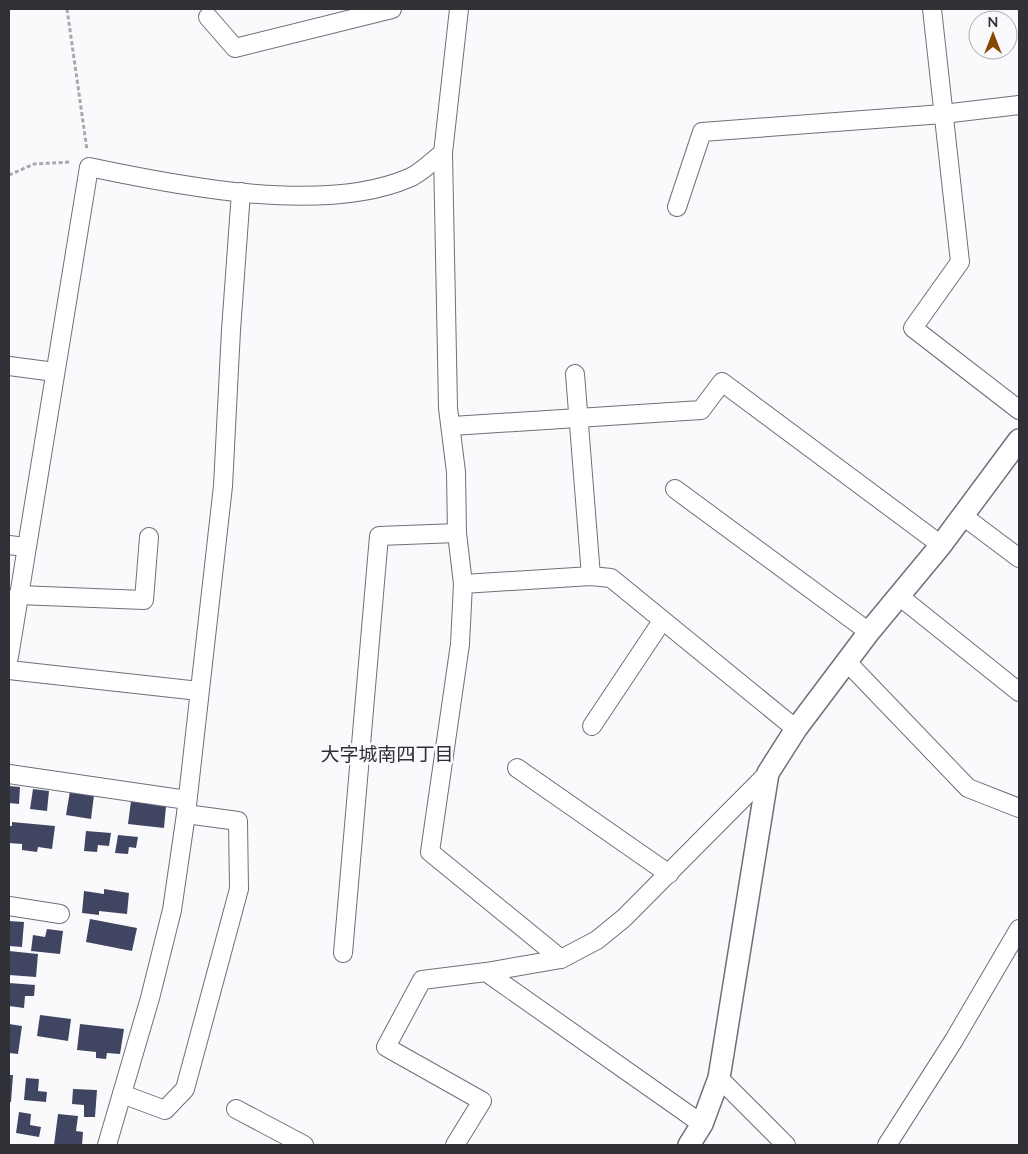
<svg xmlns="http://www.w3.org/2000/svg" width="1028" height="1154" viewBox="0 0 1028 1154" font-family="Lato,'Noto Sans JP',sans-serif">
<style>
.building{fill:#404561}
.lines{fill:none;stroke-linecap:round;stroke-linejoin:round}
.minor-casing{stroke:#6d707b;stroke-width:20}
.tertiary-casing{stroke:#6d707b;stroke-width:24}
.path{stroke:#a8a9ad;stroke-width:3;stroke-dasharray:4 2.5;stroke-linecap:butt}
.minor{stroke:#fff;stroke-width:18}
.tertiary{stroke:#fff;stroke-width:21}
.labels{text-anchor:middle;stroke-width:5;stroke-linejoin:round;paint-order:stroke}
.neighbourhood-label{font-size:19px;fill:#2d2f39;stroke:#fafafd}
</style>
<rect width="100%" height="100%" fill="#fafafd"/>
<!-- building -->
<g class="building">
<polygon points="9,786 20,787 19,804 9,803"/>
<polygon points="33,789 49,791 47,811 30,809"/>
<polygon points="70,791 94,795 91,819 66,815"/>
<polygon points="131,801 166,806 164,828 128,824"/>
<polygon points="12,822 55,826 52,849 38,847 37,852 22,850 22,844 9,843 9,826 12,826"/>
<polygon points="86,831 111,833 109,846 98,845 97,852 84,851"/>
<polygon points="118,835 138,837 136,848 129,847 128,854 115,853"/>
<polygon points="104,889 129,893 127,914 99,911 99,915 82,913 84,891 104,894"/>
<polygon points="90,919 137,928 132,951 86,942"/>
<polygon points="9,921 24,922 22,947 9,946"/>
<polygon points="47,929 63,931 60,954 31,951 33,935 45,937"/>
<polygon points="9,951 38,954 36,977 9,975"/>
<polygon points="9,983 35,985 34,996 25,996 24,1008 9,1006"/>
<polygon points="40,1015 71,1019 68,1041 37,1036"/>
<polygon points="9,1024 22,1026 18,1054 9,1053"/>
<polygon points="80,1024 124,1029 120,1054 107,1053 106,1059 96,1058 96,1052 77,1050"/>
<polygon points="9,1075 13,1075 11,1102 9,1102"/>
<polygon points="26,1078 39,1079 38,1091 47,1092 46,1102 24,1100"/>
<polygon points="73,1089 97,1090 95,1117 84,1117 84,1105 72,1104"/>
<polygon points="19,1112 31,1114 30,1125 41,1127 39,1137 16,1133"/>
<polygon points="58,1114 78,1116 76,1131 83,1132 82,1145 54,1145"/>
</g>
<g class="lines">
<defs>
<g id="minor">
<polyline points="459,9 443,153 448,408 456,472 457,533 463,584 460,644 430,852 561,959 597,940 624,918 768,773"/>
<polyline points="932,9 960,262 913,328 1019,410"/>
<polyline points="208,17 235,48 392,9"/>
<polyline points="677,207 702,132 943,114 1019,105"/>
<polyline points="9,366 55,372"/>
<polyline points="575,374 591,576"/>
<polyline points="452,426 701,410 722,382 941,545"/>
<polyline points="675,489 869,632"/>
<polyline points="963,516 1019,558"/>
<polyline points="9,545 25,547"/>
<polyline points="463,584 591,576 611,578 796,729"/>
<polyline points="18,595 144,600 149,537"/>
<polyline points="899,596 1019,692"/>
<path d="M 9,657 L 89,167 C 179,186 323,215 409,178 C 421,173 432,161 443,153"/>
<polyline points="847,662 968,788 1019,808"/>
<polyline points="9,670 199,691"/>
<polyline points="592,726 662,621"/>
<polyline points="517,768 669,874"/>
<polyline points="9,774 187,800"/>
<polyline points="9,906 60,914"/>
<polyline points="343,953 379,536 457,533"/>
<polyline points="486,972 561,959"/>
<polyline points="719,1078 786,1145"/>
<polyline points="122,1094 165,1110 185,1089 239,889 238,821 186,814"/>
<polyline points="236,1109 304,1145"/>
<polyline points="107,1145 150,998 172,910 186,814 223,486 231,330 241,192"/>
<polyline points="455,1145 482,1101 386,1047 422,980 486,972 702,1124"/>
<polyline points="887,1145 954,1040 1019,929"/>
</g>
<polyline id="tertiary" points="689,1145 702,1124 719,1078 768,773 796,729 869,632 941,545 1019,440"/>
</defs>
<!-- minor casing -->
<use href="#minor" class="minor-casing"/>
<!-- tertiary casing -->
<use href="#tertiary" class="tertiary-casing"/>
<!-- path -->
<g class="path">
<polyline points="67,9 87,150"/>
<polyline points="9,175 34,164 71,162"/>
</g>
<!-- minor -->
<use href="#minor" class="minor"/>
<!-- tertiary -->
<use href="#tertiary" class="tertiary"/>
</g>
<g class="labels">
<!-- neighbourhood labels -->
<g class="neighbourhood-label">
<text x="387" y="761">大字城南四丁目</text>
</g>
</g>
<!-- border -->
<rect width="1028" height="1154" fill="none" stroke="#303136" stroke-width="20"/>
<!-- north arrow -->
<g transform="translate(993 35)"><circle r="24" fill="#fafafd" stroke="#a9aaad"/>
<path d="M0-4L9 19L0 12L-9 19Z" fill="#844a00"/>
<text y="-8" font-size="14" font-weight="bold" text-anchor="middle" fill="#303136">N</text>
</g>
</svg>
